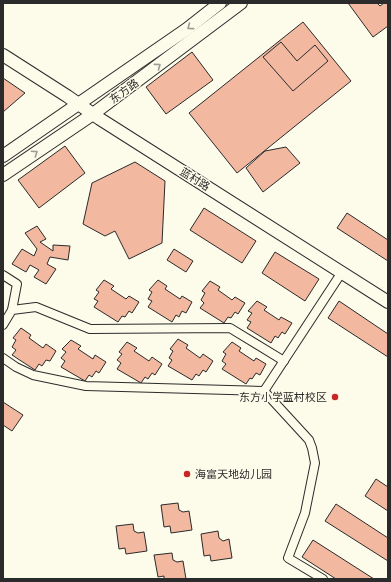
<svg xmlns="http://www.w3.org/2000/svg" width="391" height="582" viewBox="0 0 391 582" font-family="'Space Grotesk','Noto Sans SC',sans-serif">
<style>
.building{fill:#f2b8a0;stroke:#2b2b2b}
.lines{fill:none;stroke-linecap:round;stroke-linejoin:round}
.street-casing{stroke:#2b2b2b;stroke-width:10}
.secondary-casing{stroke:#2b2b2b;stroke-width:14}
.street{stroke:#fdfbea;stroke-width:8}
.secondary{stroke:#fdfbea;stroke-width:12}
.oneway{stroke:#9e9d94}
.poi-dot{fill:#c62828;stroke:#fdfbea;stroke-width:1.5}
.labels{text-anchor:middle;stroke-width:3;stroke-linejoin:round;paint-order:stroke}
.street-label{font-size:11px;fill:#2b2b2b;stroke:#fdfbea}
.poi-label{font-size:11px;fill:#2b2b2b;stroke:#fdfbea;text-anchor:end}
</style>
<rect width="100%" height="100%" fill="#fdfbea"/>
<!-- building -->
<g class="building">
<polygon points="348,3 377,3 380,6 384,3 388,3 388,26 373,37"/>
<polygon points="303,22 351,81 237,173 189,113"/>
<polygon points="281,42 297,61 315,45 328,61 293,91 263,57"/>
<polygon points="192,52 213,80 166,114 146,87"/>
<polygon points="3,78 25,93 3,112"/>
<polygon points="65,146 85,173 39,208 18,180"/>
<polygon points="286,147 300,163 263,192 246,168 265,151"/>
<polygon points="135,162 165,181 162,243 129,259 115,231 105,236 83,224 92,183"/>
<polygon points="204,208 256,241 242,263 190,230"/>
<polygon points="347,213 388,240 388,261 337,228"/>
<polygon points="37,226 46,239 40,242 53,251 53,245 70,246 68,260 50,257 47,264 56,269 46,284 34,277 39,270 30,265 26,272 12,264 22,249 34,256 37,249 25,233"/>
<polygon points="174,249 193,261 186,272 167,260"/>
<polygon points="275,252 319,279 305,301 262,273"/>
<polygon points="104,280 114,286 111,289 126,299 129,296 139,302 132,313 129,311 125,317 122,316 118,322 94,307 98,301 94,299 99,292 96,290"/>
<polygon points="158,280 167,286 165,289 180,299 182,296 192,302 186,313 182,311 179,317 176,315 172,322 148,307 152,301 148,299 152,292 149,290"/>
<polygon points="210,281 220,287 218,290 232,300 235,297 245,303 238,314 235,312 231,318 228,317 224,323 200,308 204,303 201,300 205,293 202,291"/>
<polygon points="257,301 267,307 264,310 279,320 281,317 292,323 285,334 282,332 278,338 275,336 271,343 247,328 251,322 247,320 252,313 248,311"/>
<polygon points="339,301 388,334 388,357 328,318"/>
<polygon points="21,328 31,335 29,338 43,348 46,344 56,351 50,361 46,360 42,366 39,364 35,370 12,355 16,350 12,347 16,340 13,338"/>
<polygon points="178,339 188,345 186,348 200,358 203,354 213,361 206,372 203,370 199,376 196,374 192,380 168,366 172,360 169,358 173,351 170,349"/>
<polygon points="71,340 81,346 78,349 93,359 95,355 106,362 99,373 96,371 92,377 89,375 85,381 61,367 65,361 61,358 66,352 62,349"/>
<polygon points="127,342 137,348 134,351 149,361 152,357 162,364 155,375 152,373 148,379 145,377 141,383 117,369 121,363 117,360 122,354 119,352"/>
<polygon points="232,342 241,348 239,351 254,361 256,358 266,364 260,375 256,373 252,379 250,378 246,384 222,369 226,364 222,361 226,354 223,352"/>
<polygon points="3,402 23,415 12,431 3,425"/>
<polygon points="376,479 388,487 388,511 365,496"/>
<polygon points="178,503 179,510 183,512 189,511 192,530 171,533 170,526 164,527 161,505"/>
<polygon points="336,504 388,538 388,561 325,521"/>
<polygon points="133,524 134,531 138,533 144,532 147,551 126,554 125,548 119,549 116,526"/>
<polygon points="218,531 219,538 223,541 229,539 232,558 211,561 210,555 204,556 201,534"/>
<polygon points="313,540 374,579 336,579 302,557"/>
<polygon points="172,553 173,560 177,562 183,561 186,579 164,579 164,576 158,577 154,555"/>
</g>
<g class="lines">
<defs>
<g id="street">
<polyline points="3,275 17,284 12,310"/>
<polyline points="3,325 12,310 36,307 90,329 230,328 284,361"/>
<polyline points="3,358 16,367 33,375 86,386 264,391 309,440 312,448 315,463 305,513 288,558 323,579"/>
<polyline points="264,391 342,272"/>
</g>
<g id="secondary">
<polyline points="3,55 67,96 100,119 388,302"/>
<polyline points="3,156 187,29 220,3"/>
<polyline points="3,175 93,114 241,3"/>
</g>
</defs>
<!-- street casing -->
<use href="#street" class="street-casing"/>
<!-- secondary casing -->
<use href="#secondary" class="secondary-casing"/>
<!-- street -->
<use href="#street" class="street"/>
<!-- secondary -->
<use href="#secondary" class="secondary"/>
</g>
<!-- one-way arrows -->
<defs><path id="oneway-chevron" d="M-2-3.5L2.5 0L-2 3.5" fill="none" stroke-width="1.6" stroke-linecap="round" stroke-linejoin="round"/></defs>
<g class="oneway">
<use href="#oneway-chevron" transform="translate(190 27) rotate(143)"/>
<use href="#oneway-chevron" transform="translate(158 66) rotate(-36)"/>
<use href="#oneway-chevron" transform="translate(35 153) rotate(-34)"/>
</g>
<!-- markers -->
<g class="poi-dot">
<circle cx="335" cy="397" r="4"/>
<circle cx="187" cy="474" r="4"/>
</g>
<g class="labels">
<!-- street labels -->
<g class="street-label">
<text transform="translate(124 91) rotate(-36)" y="4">东方路</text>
<text transform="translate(195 179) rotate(32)" y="4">蓝村路</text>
</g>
<!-- poi labels -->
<g class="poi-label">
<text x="327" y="401">东方小学蓝村校区</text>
<text x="195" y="478" text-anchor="start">海富天地幼儿园</text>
</g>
</g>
<!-- border -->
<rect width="391" height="582" fill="none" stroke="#2b2b2b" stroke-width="8"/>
</svg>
